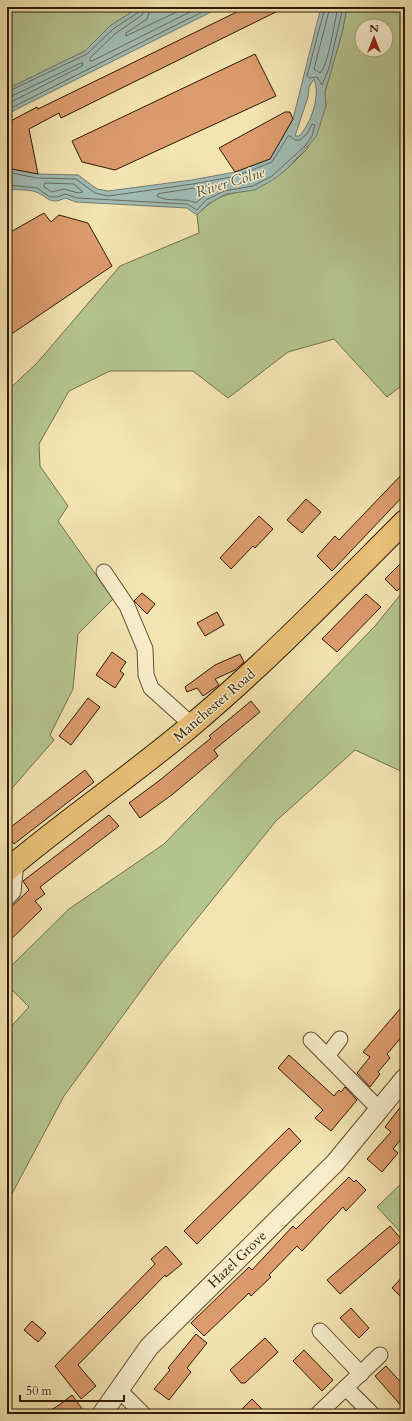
<svg xmlns="http://www.w3.org/2000/svg" width="412" height="1421" viewBox="0 0 412 1421" font-family="Cardo,serif">
<style>
.green{fill:#b5c590;stroke:#727049;fill-rule:evenodd}
.water{fill:#a0bcb6;stroke:#737b6e;fill-rule:evenodd}
.lines{fill:none;stroke-linecap:round;stroke-linejoin:round}
.shore{stroke:#686b5c;stroke-width:1}
.building{fill:#dc9c6d;stroke:#2f1a02}
.minor-casing{stroke:#604c2e;stroke-width:17}
.tertiary-casing{stroke:#604c2e;stroke-width:21}
.primary-casing{stroke:#2f1a02;stroke-width:24}
.minor{stroke:#f7edcc;stroke-width:15}
.tertiary{stroke:#f7edcc;stroke-width:19}
.primary{stroke:#eac278;stroke-width:22}
.labels{text-anchor:middle;stroke-width:3;stroke-linejoin:round;paint-order:stroke}
.street-label{font-size:14px;fill:#2f1a02;stroke:#f7edcc}
.water-label{font-size:15px;font-style:italic;fill:#575341;stroke:#f7edcc}
</style>
<rect width="100%" height="100%" fill="#f3e4b1"/>
<filter id="stains"><feTurbulence type="fractalNoise" baseFrequency=".005" numOctaves="4"/><feColorMatrix values="0 0 0 0 .2 0 0 0 0 .09 0 0 0 0 .02 0 0 0 .5 -.17"/></filter>
<radialGradient id="worn" r=".72"><stop offset=".6" stop-color="#630" stop-opacity="0"/><stop offset="1" stop-color="#630" stop-opacity=".3"/></radialGradient>
<!-- green -->
<g class="green">
<polygon points="7,7 139,7 110,26 85,51 7,89"/>
<path d="M 347,7 L 405,7 L 405,383 L 387,397 L 334,339 L 288,352 L 228,398 L 193,371 L 110,371 L 69,391 L 39,444 L 40,466 L 68,506 L 58,521 L 113,599 L 78,634 L 73,689 L 50,735 L 54,740 L 7,794 L 7,391 L 37,363 L 120,266 L 199,233 L 197,215 C 208,204 219,195 235,193 L 286,170 L 307,149 L 326,106 L 325,92 L 342,33 ZM 362,26 L 386,26 L 386,50 L 362,50 Z"/>
<polygon points="405,589 405,622 400,629 405,634 405,773 355,750 276,821 162,962 64,1096 7,1203 7,1031 29,1007 7,985 7,970 69,909 164,844 375,626"/>
<polygon points="405,1180 405,1237 377,1207"/>
</g>
<!-- water -->
<g class="water">
<polygon points="139,7 221,7 7,114 7,89 85,51 110,26"/>
<path d="M 321,7 L 347,7 L 342,33 L 325,92 L 326,106 L 316,137 L 286,170 L 274,179 L 255,190 L 226,194 L 208,204 L 197,215 L 187,208 L 76,202 L 65,198 C 49,206 48,196 36,192 C 27,189 16,190 7,189 L 7,168 L 38,174 L 78,175 L 97,189 L 108,191 L 192,180 L 235,172 L 270,159 L 293,119 ZM 314,79 C 321,95 311,124 299,136 L 295,136 L 308,97 L 309,87 Z"/>
</g>
<g class="lines">
<!-- shore -->
<g class="shore">
<polyline points="145,7 142,15 116,33 90,58 90,61 92,61 200,7"/>
<polyline points="151,7 147,19 126,33 126,36 187,7"/>
<polyline points="325,7 307,76 309,78 317,77 322,85 329,68 343,7"/>
<path d="M 330,7 L 314,69 L 320,73 C 328,67 335,19 338,7"/>
<polyline points="7,92 87,54 113,29 139,12 140,7"/>
<polyline points="7,97 12,96 81,63 83,63 82,66 7,104"/>
<polyline points="7,110 212,7"/>
<polyline points="7,172 37,178 76,179 95,193 108,196 193,184 236,176 272,162 288,136 290,136 295,140 300,140 307,134 312,124 315,125 312,136 305,146 272,176 253,186 224,191 206,200 197,210 187,204 77,198 65,194 58,197 50,197 37,188 7,185"/>
<polygon points="260,172 261,176 252,181 241,182 242,179"/>
<polygon points="45,183 74,184 83,192 78,193 64,189 52,192 44,187"/>
<path d="M 217,185 L 218,188 L 204,196 L 196,203 C 184,197 168,203 157,196 L 158,194 Z"/>
</g>
</g>
<!-- building -->
<g class="building">
<polygon points="247,7 286,7 61,118 59,113 29,129 38,174 7,168 7,123 37,107 38,109"/>
<polygon points="255,54 276,96 115,170 82,162 72,141"/>
<polygon points="285,112 290,112 293,119 270,159 235,172 219,148"/>
<polygon points="44,213 51,222 59,215 88,223 112,266 7,337 7,234"/>
<polygon points="405,471 405,494 332,571 317,556 335,536 339,540"/>
<polygon points="306,499 321,512 302,533 287,520"/>
<polygon points="259,516 273,529 255,548 253,546 231,569 220,558"/>
<polygon points="405,559 405,583 397,591 385,579"/>
<polygon points="142,593 155,604 147,614 134,601"/>
<polygon points="366,594 381,607 337,652 322,639"/>
<polygon points="217,612 224,625 205,636 197,623"/>
<polygon points="112,652 126,662 120,671 124,674 115,688 96,675"/>
<polygon points="240,654 244,662 235,670 215,679 219,685 203,696 197,688 187,692 185,687 215,665"/>
<polygon points="88,698 100,707 71,745 59,736"/>
<polygon points="251,701 260,712 214,750 218,756 173,794 140,818 129,803 160,780 211,738 209,736"/>
<polygon points="85,770 94,782 14,844 7,835 7,830"/>
<polygon points="109,815 119,826 40,887 45,894 35,901 42,909 7,943 7,911 29,890 23,881"/>
<polygon points="405,1003 405,1033 387,1054 390,1058 378,1072 380,1074 370,1087 357,1073 370,1057 363,1052"/>
<polygon points="289,1055 334,1096 339,1090 341,1092 345,1087 357,1100 331,1131 315,1118 323,1110 278,1068"/>
<polygon points="405,1101 405,1134 393,1149 398,1153 382,1172 367,1159 391,1132 385,1127"/>
<polygon points="289,1128 301,1141 197,1244 184,1231"/>
<polygon points="349,1177 354,1182 356,1180 366,1190 346,1211 343,1207 302,1251 297,1246 269,1275 271,1277 251,1296 249,1293 204,1336 191,1323 249,1267 252,1270 293,1226 296,1229"/>
<polygon points="390,1226 402,1240 340,1294 327,1280"/>
<polygon points="166,1246 182,1264 166,1277 165,1275 78,1365 96,1386 81,1399 55,1366 155,1264 151,1259"/>
<polygon points="405,1274 405,1301 392,1288"/>
<polygon points="351,1308 369,1328 359,1338 340,1318"/>
<polygon points="32,1321 46,1333 38,1342 24,1330"/>
<polygon points="196,1334 207,1343 187,1368 191,1372 169,1400 154,1389 170,1370 168,1368"/>
<polygon points="265,1338 278,1352 245,1383 241,1383 230,1370"/>
<polygon points="304,1350 333,1380 322,1391 293,1361"/>
<polygon points="386,1366 405,1387 405,1410 375,1376"/>
<polygon points="72,1395 86,1414 45,1414 62,1403"/>
<polygon points="252,1399 267,1414 237,1414"/>
</g>
<g class="lines">
<defs>
<g id="minor">
<polyline points="104,572 127,606 145,649 146,675 151,688 192,725"/>
<polyline points="7,898 13,892 16,862"/>
<polyline points="311,1040 379,1109"/>
<polyline points="327,1056 340,1039"/>
<polyline points="320,1331 361,1374"/>
<polyline points="346,1388 372,1414"/>
<polyline points="119,1390 143,1414"/>
<polyline points="318,1414 380,1355"/>
</g>
<polyline id="tertiary" points="102,1414 149,1347 335,1163 405,1078"/>
<path id="primary" d="M 7,870 C 67,819 133,775 193,724 C 268,661 336,590 405,521"/>
</defs>
<!-- minor casing -->
<use href="#minor" class="minor-casing"/>
<!-- tertiary casing -->
<use href="#tertiary" class="tertiary-casing"/>
<!-- primary casing -->
<use href="#primary" class="primary-casing"/>
<!-- minor -->
<use href="#minor" class="minor"/>
<!-- tertiary -->
<use href="#tertiary" class="tertiary"/>
<!-- primary -->
<use href="#primary" class="primary"/>
</g>
<g class="labels">
<!-- street labels -->
<g class="street-label">
<text transform="translate(214 705) rotate(-41)" y="5">Manchester Road</text>
<text transform="translate(237 1259) rotate(-44)" y="5">Hazel Grove</text>
</g>
<!-- water labels -->
<g class="water-label">
<text transform="translate(230 182) rotate(-17)" y="5">River Colne</text>
</g>
</g>
<!-- margin -->
<rect width="412" height="1421" fill="none" stroke="#f3e4b1" stroke-width="24"/>
<rect x="8" y="8" width="396" height="1405" fill="none" stroke="#2f1a02" stroke-width="2"/>
<rect x="12" y="12" width="388" height="1397" fill="none" stroke="#2f1a02"/>
<!-- north arrow -->
<g transform="translate(374 38)"><circle r="19" fill="#f7edcc" stroke="#a7997b"/>
<path d="M0-3L7 15L0 10L-7 15Z" fill="#8f2418"/>
<text y="-6" font-size="11" font-weight="bold" text-anchor="middle" fill="#2f1a02">N</text>
</g>
<!-- scale -->
<path d="M20 1395v6h104v-6" fill="none" stroke="#2f1a02" stroke-width="2"/>
<text x="26" y="1395" font-size="12" fill="#2f1a02" stroke="#f7edcc" stroke-width="3" paint-order="stroke">50 m</text>
<rect width="100%" height="100%" filter="url(#stains)"/>
<rect width="100%" height="100%" fill="url(#worn)"/>
</svg>
